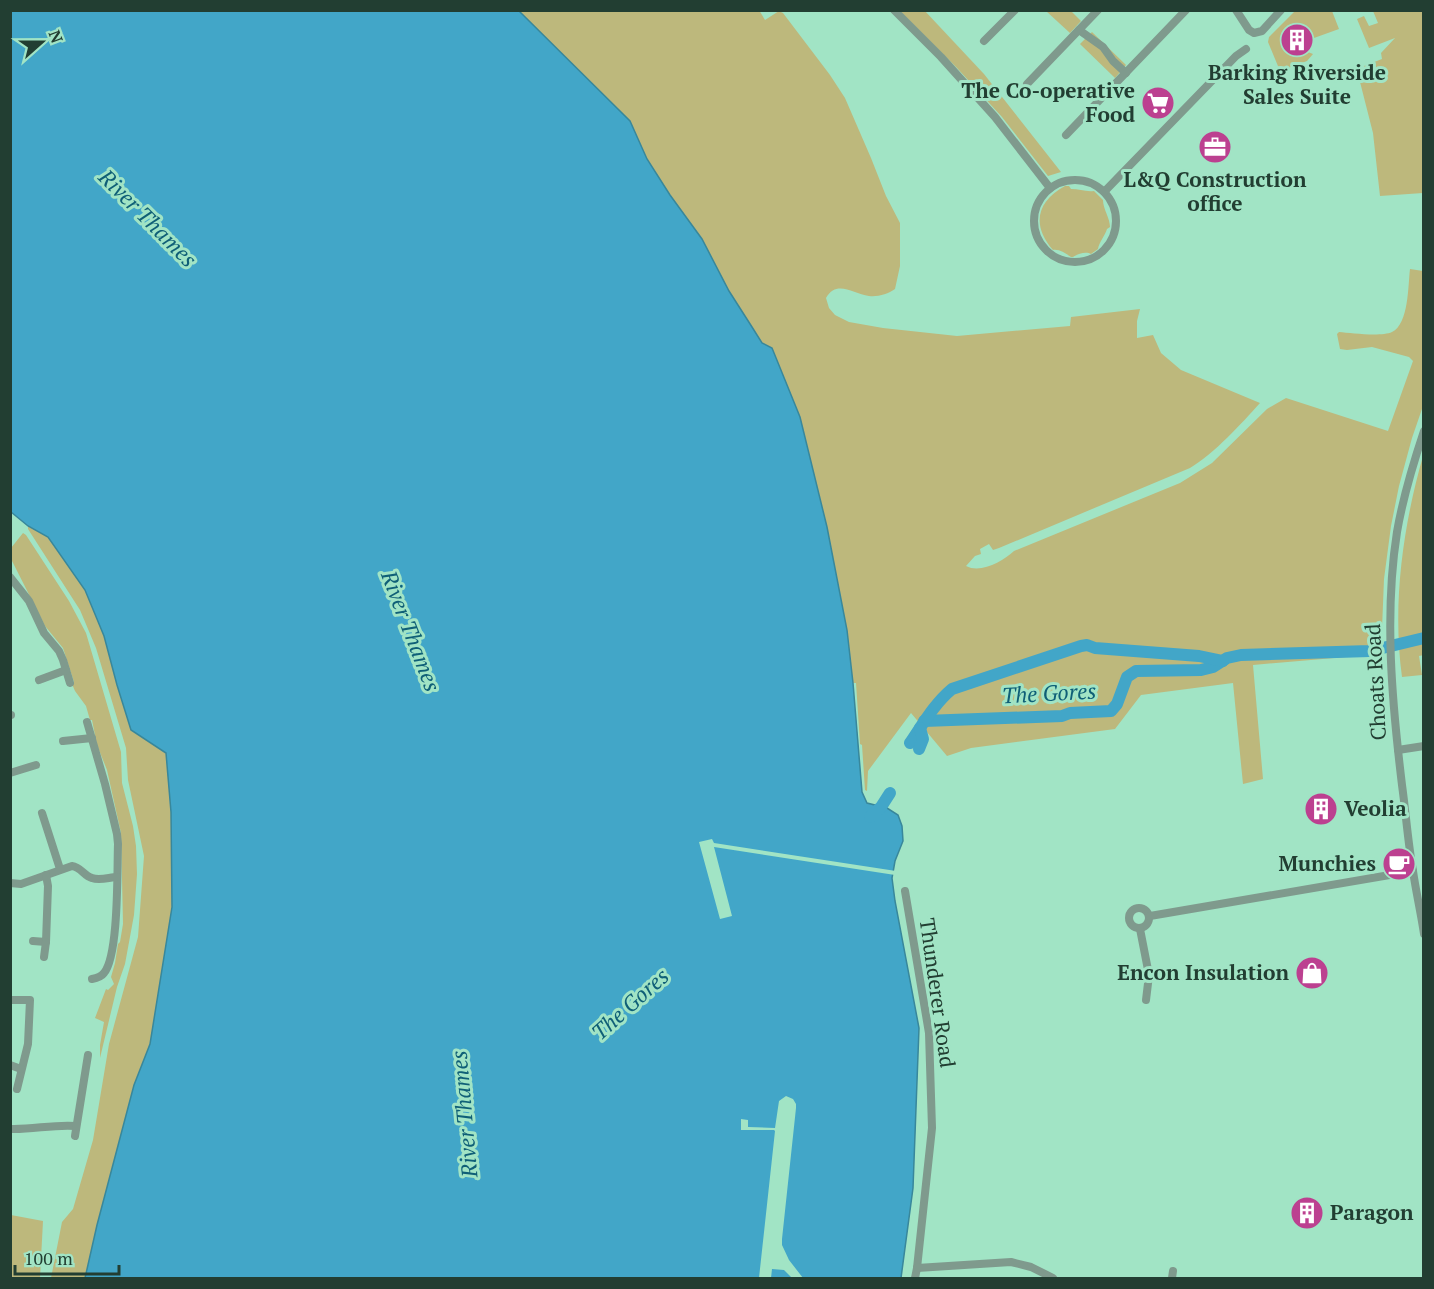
<svg xmlns="http://www.w3.org/2000/svg" width="1434" height="1289" viewBox="0 0 1434 1289" font-family="'PT Serif',serif">
<style>
.green{fill:#bdb87c}
.water{fill:#42a6c8;stroke:#38879b;stroke-width:1.5}
.pier{fill:#a1e4c5}
.lines{fill:none;stroke-linecap:round;stroke-linejoin:round}
.river{stroke:#42a6c8;stroke-width:12}
.minor{stroke:#7f9a8d;stroke-width:8}
.labels{text-anchor:middle;stroke-width:6;stroke-linejoin:round;paint-order:stroke}
.poi-label{font-size:21px;font-weight:bold;fill:#223e32;stroke:#a1e4c5;text-anchor:end}
.street-label{font-size:21px;fill:#223e32;stroke:#a1e4c5}
.water-label{font-size:22px;font-style:italic;fill:#0f5f77;stroke:#a1e4c5}
</style>
<rect width="100%" height="100%" fill="#a1e4c5"/>
<!-- green -->
<g class="green">
<path d="M 759,10 L 765,20 L 779,11 L 783,13 L 830,75 L 845,98 L 871,158 L 886,196 L 900,223 L 900,266 L 895,289 C 888,294 878,297 869,296 C 853,294 837,279 826,298 L 829,308 L 835,315 L 849,322 L 883,328 L 957,336 L 1070,326 L 1071,317 L 1140,309 L 1137,321 L 1137,338 L 1153,335 L 1161,353 L 1181,370 L 1260,403 C 1241,424 1215,453 1190,468 L 999,548 L 993,550 L 989,544 L 980,549 L 981,554 L 975,556 L 966,566 C 981,574 1003,561 1014,551 L 1180,483 L 1212,463 L 1267,409 L 1286,398 L 1388,431 L 1413,361 L 1409,357 L 1372,347 L 1347,350 L 1340,349 L 1337,334 L 1339,332 C 1351,333 1381,337 1392,332 C 1409,324 1408,285 1410,269 L 1423,271 L 1423,406 L 1412,438 L 1399,486 L 1391,526 L 1384,579 L 1381,654 L 1253,665 L 1263,779 L 1243,784 L 1233,683 L 1141,695 L 1115,729 L 971,748 L 947,756 L 911,713 L 868,771 L 867,791 L 865,790 L 862,745 L 860,744 L 856,683 L 853,683 L 862,792 L 867,803 L 887,808 L 898,815 L 902,826 L 903,841 L 895,861 L 892,878 L 895,901 L 919,1028 L 913,1188 L 901,1278 L 290,11 Z"/>
<polygon points="924,10 984,74 1061,172 1048,176 1002,117 957,68 900,11"/>
<polygon points="1046,11 1071,11 1081,21 1070,33"/>
<path d="M 1295,11 L 1332,11 L 1339,29 L 1314,38 C 1307,29 1300,25 1289,27 L 1283,42 L 1313,54 L 1307,61 L 1280,71 L 1268,42 L 1269,37 Z"/>
<polygon points="1373,11 1423,11 1423,193 1380,196 1373,133 1359,78 1367,78 1364,66 1382,59 1381,53 1395,38 1369,48 1357,19 1364,16 1369,26 1378,23"/>
<polygon points="1092,32 1126,65 1115,78 1080,44"/>
<path d="M 1065,186 L 1069,186 L 1071,189 C 1079,189 1086,192 1094,191 L 1103,200 C 1103,209 1110,218 1110,227 L 1107,229 C 1105,236 1099,242 1098,249 L 1091,254 C 1086,251 1077,254 1073,257 L 1071,257 C 1066,254 1060,249 1053,250 C 1031,225 1037,201 1065,186 Z"/>
<path d="M 1423,456 L 1424,655 L 1419,656 L 1422,675 L 1402,677 C 1392,604 1403,526 1423,456 Z"/>
<polygon points="10,485 30,494 175,735 229,1278 51,1278 62,1222 73,1209 93,1140 109,1044 138,937 144,856 128,780 126,748 96,648 80,610 28,529 28,526 11,512"/>
<polygon points="23,533 26,535 69,601 86,633 121,752 122,783 133,826 136,846 137,874 134,915 125,964 117,987 100,1058 100,1045 104,1022 95,1018 106,989 108,990 114,984 111,977 115,963 118,944 120,942 123,924 121,833 107,770 97,745 92,720 90,720 86,706 75,691 72,684 74,682 63,648 45,626 11,559 11,548"/>
<polygon points="11,1215 43,1221 40,1278 11,1278"/>
</g>
<!-- water -->
<polygon class="water" points="10,11 519,11 630,121 647,159 670,195 702,239 729,291 752,327 762,343 772,348 800,417 827,527 847,630 853,683 862,792 867,803 887,808 898,815 902,826 903,841 895,861 892,878 895,901 919,1028 913,1188 901,1278 85,1278 97,1225 134,1085 150,1044 172,907 171,812 166,753 131,730 117,685 104,636 85,590 48,537 28,526 11,512"/>
<!-- pier -->
<g class="pier">
<polygon points="712,839 714,843 896,871 895,875 714,847 732,916 720,919 699,842"/>
<polygon points="786,1096 793,1099 796,1104 796,1108 782,1239 782,1245 789,1260 803,1278 792,1278 784,1270 772,1269 771,1278 759,1278 775,1131 774,1130 741,1130 741,1119 748,1120 748,1127 775,1128 779,1101"/>
</g>
<g class="lines">
<!-- river -->
<g class="river">
<polyline points="924,721 1062,716 1070,713 1111,711 1117,704 1127,677 1136,671 1201,670 1213,667 1227,658 1241,655 1370,651 1424,638"/>
<path d="M 910,743 C 923,724 934,704 952,689 L 1081,646 L 1087,645 L 1095,648 L 1199,656 L 1223,661"/>
<polyline points="919,749 923,739 920,728"/>
<polyline points="870,817 881,807 890,793"/>
</g>
<!-- minor -->
<g class="minor">
<polyline points="894,10 941,57 995,117 1050,188"/>
<polyline points="1236,10 1249,30 1254,33 1262,31 1281,10"/>
<polyline points="1079,30 1103,47 1113,61 1126,73"/>
<polyline points="984,41 1015,10"/>
<polyline points="1027,84 1098,10"/>
<polyline points="1066,135 1186,10"/>
<circle cx="1075" cy="221" r="41"/>
<polyline points="1104,192 1236,56 1246,49"/>
<path d="M 1424,431 C 1413,464 1403,497 1397,532 C 1384,615 1392,702 1402,785 C 1406,814 1408,843 1413,871 C 1416,892 1421,913 1424,934"/>
<polyline points="10,577 29,601 44,633 59,651 63,660 70,683"/>
<polyline points="39,680 66,670"/>
<polyline points="10,715 11,715"/>
<path d="M 87,722 L 105,784 L 117,834 L 118,844 C 117,870 119,955 104,973 C 101,977 97,978 92,979"/>
<polyline points="63,741 92,738"/>
<polyline points="1398,750 1424,746"/>
<polyline points="10,773 36,765"/>
<polyline points="42,813 60,869"/>
<path d="M 10,883 L 21,884 L 72,866 C 81,867 84,876 92,878 C 100,881 110,877 117,877"/>
<polyline points="905,891 929,1033 932,1128 917,1268 915,1278"/>
<circle cx="1139" cy="918" r="10"/>
<polyline points="1150,916 1413,871"/>
<polyline points="1140,929 1149,975 1146,1000"/>
<polyline points="33,941 46,942 48,886 46,875"/>
<polyline points="44,957 46,942"/>
<polyline points="10,1000 30,1000 28,1044 17,1089"/>
<polyline points="10,1065 21,1069"/>
<path d="M 10,1129 C 32,1130 54,1124 76,1126"/>
<polyline points="75,1136 88,1055"/>
<polyline points="917,1268 1011,1262 1031,1267 1053,1278"/>
<polyline points="1172,1278 1173,1271"/>
</g>
</g>
<!-- icons -->
<defs>
<symbol id="building-disc" viewBox="-11 -11 22 22"><circle r="9.5" fill="#bc4090" stroke="#a1e4c5"/><path d="M-4-6H4V6H1V3H-1V6H-4ZM-2.5-4.3h1.7v1.8h-1.7ZM.8-4.3h1.7v1.8H.8ZM-2.5-1h1.7V.8h-1.7ZM.8-1h1.7V.8H.8Z" fill="#fff"/></symbol>
<symbol id="supermarket-disc" viewBox="-11 -11 22 22"><circle r="9.5" fill="#bc4090" stroke="#a1e4c5"/><path d="M-6-5.5h2.5l.6 2H6L4.5 2H-2.5L-4.4-4H-6ZM-1.5 3.2a1.3 1.3 0 1 0 .1 0ZM3 3.2a1.3 1.3 0 1 0 .1 0Z" fill="#fff"/></symbol>
<symbol id="office-disc" viewBox="-11 -11 22 22"><circle r="9.5" fill="#bc4090" stroke="#a1e4c5"/><path d="M-6-3h4V-5.5h4V-3h4V5H-6ZM-1-4.5V-3h2v-1.5ZM-6 0V1H6V0Z" fill="#fff"/></symbol>
<symbol id="cafe-disc" viewBox="-11 -11 22 22"><circle r="9.5" fill="#bc4090" stroke="#a1e4c5"/><path d="M-5.5-4.5H6V0H3Q3 3.5 0 3.5H-2.5Q-5.5 3.5-5.5 0ZM3-3.2v2h1.7v-2ZM-6 4.5H4V6H-6Z" fill="#fff"/></symbol>
<symbol id="shop-disc" viewBox="-11 -11 22 22"><circle r="9.5" fill="#bc4090" stroke="#a1e4c5"/><path d="M-5-2.5h2.3a2.7 3.5 0 0 1 5.4 0H5L5.5 6h-11ZM-1.5-2.5h3a1.5 2.3 0 0 0-3 0Z" fill="#fff"/></symbol>
</defs>
<g fill-rule="evenodd">
<use href="#building-disc" x="1278" y="21" width="38" height="38"/>
<use href="#supermarket-disc" x="1139" y="84" width="38" height="38"/>
<use href="#office-disc" x="1196" y="128" width="38" height="38"/>
<use href="#building-disc" x="1302" y="790" width="38" height="38"/>
<use href="#cafe-disc" x="1380" y="845" width="38" height="38"/>
<use href="#shop-disc" x="1293" y="954" width="38" height="38"/>
<use href="#building-disc" x="1288" y="1194" width="38" height="38"/>
</g>
<g class="labels">
<!-- poi labels -->
<g class="poi-label">
<text x="1297" y="80" text-anchor="middle">Barking Riverside<tspan x="1297" dy="24">Sales Suite</tspan></text>
<text x="1135" y="98">The Co-operative<tspan x="1135" dy="24">Food</tspan></text>
<text x="1215" y="187" text-anchor="middle">L&amp;Q Construction<tspan x="1215" dy="24">office</tspan></text>
<text x="1344" y="816" text-anchor="start">Veolia</text>
<text x="1376" y="871">Munchies</text>
<text x="1289" y="980">Encon Insulation</text>
<text x="1330" y="1220" text-anchor="start">Paragon</text>
</g>
<!-- street labels -->
<g class="street-label">
<text transform="translate(1376 682) rotate(-93)" y="7">Choats Road</text>
<text transform="translate(937 993) rotate(82)" y="7">Thunderer Road</text>
</g>
<!-- water labels -->
<g class="water-label">
<text transform="translate(148 218) rotate(45)" y="8">River Thames</text>
<text transform="translate(411 631) rotate(69)" y="8">River Thames</text>
<text transform="translate(1049 693) rotate(-3)" y="8">The Gores</text>
<text transform="translate(630 1004) rotate(-42)" y="8">The Gores</text>
<text transform="translate(464 1114) rotate(-95)" y="8">River Thames</text>
</g>
</g>
<!-- border -->
<rect width="1434" height="1289" fill="none" stroke="#223e32" stroke-width="24"/>
<!-- north arrow -->
<g transform="translate(42 42) rotate(69)" stroke="#a1e4c5" stroke-width="4.5" paint-order="stroke">
<path d="M0-4.5L10 22L0 15L-10 22Z" fill="#223e32"/>
<text y="-9" font-size="16" font-weight="bold" text-anchor="middle" fill="#223e32">N</text>
</g>
<!-- scale -->
<path d="M15 1265v9h104v-9" fill="none" stroke="#223e32" stroke-width="3"/>
<text x="24" y="1265" font-size="18" fill="#223e32" stroke="#a1e4c5" stroke-width="4.5" paint-order="stroke">100 m</text>
</svg>
